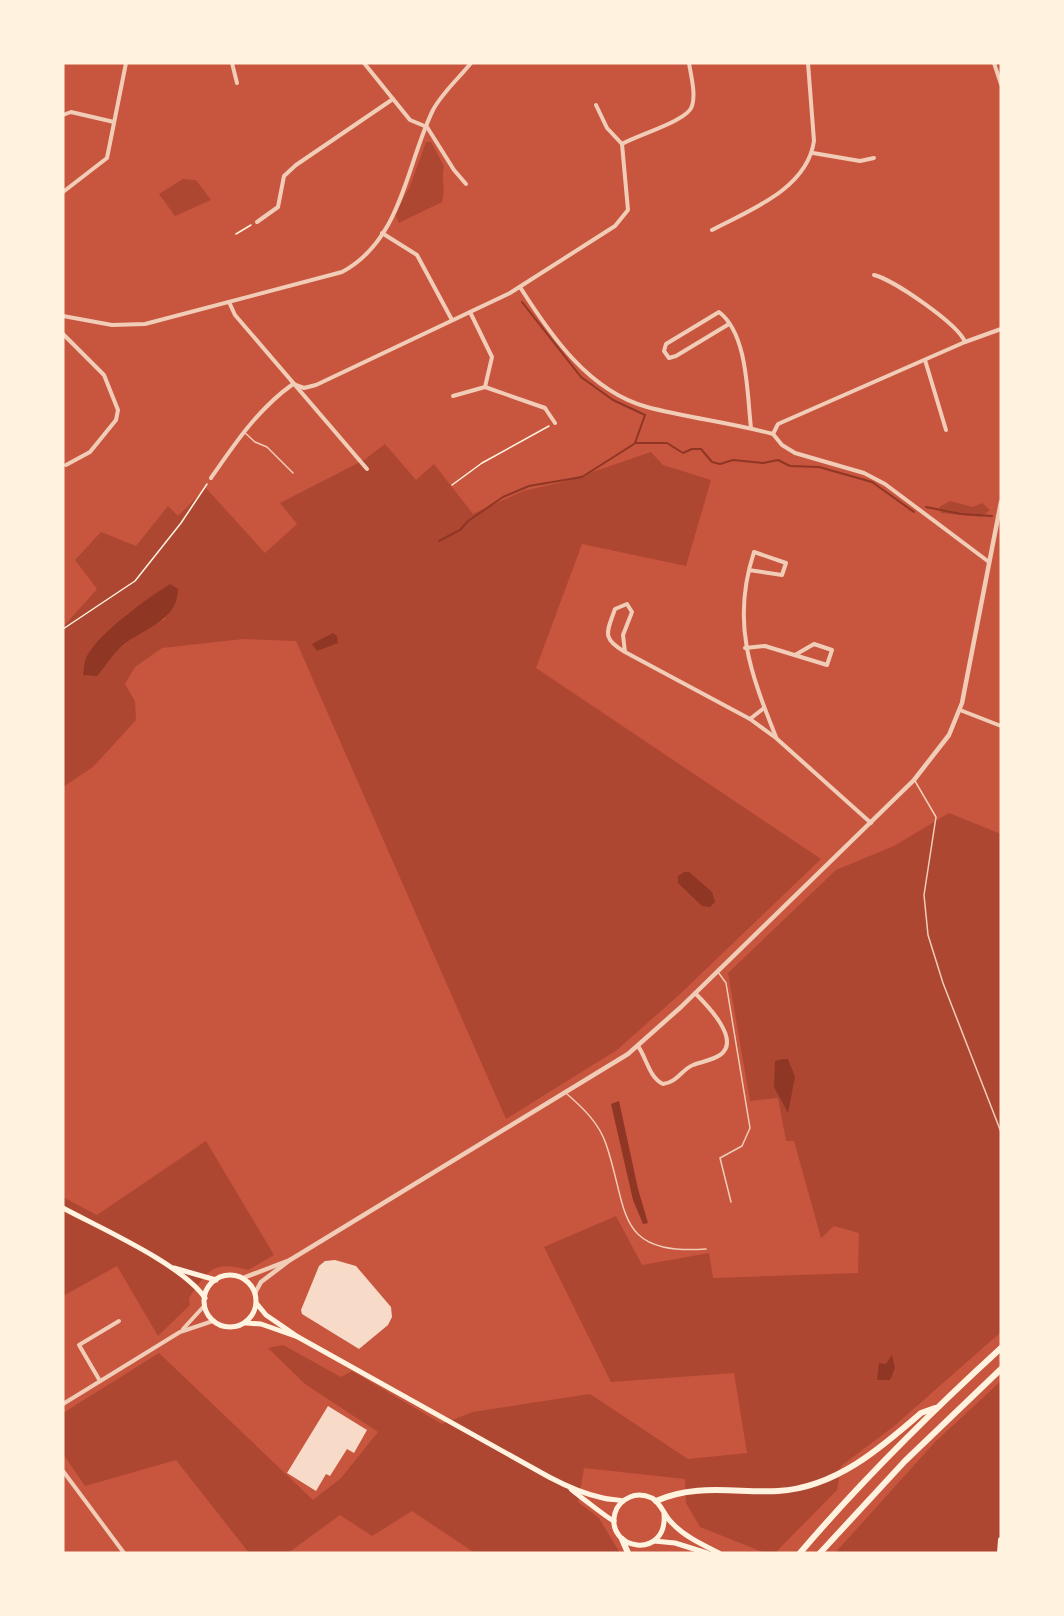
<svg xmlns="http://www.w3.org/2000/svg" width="1064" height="1616" viewBox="0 0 1064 1616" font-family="'Playfair Display',serif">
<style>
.green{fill:#ae4732;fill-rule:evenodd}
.water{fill:#8f3625}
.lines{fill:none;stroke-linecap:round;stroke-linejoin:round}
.stream{stroke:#8f3625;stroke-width:2}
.building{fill:#f7dbc8}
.path{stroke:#fff3e0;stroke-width:1.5}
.service{stroke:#f1ccb7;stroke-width:1.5}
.minor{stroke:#f1ccb7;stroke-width:4}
.tertiary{stroke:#f1ccb7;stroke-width:4.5}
.secondary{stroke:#fff3e0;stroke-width:5}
.trunk{stroke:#fff3e0;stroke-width:6}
</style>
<rect width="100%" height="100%" fill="#c8553d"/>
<!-- green -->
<g class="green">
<path d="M 426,142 L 431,142 L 444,166 C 441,179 446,190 442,202 L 399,223 L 395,214 L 410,186 Z"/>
<polygon points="183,179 196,180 211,200 175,216 159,194"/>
<path d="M 385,444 L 416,480 L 434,464 L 473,514 L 523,491 L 563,482 L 651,452 L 663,465 L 711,480 L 686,566 L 582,544 L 536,668 L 821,859 L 680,994 L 617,1050 L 506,1119 L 296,641 L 243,639 L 162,648 L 135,667 L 125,684 L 135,701 L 136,720 L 93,767 L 63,787 L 63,627 L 97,589 L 75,560 L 101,532 L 136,546 L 168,506 L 178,516 L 206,488 L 265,553 L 297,524 L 280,503 L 364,460 ZM 170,584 L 165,619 L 142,631 L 118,650 L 91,650 L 128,613 Z"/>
<polygon points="950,501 973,507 982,503 990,510 982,517 941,513 939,507"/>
<polygon points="949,813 1001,834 1001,1332 893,1427 841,1466 837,1490 775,1553 765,1553 700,1527 686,1503 685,1479 584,1468 578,1502 599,1518 620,1553 475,1553 412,1511 372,1536 340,1515 288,1553 249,1553 176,1460 85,1486 63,1454 63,1413 159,1353 313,1500 341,1478 378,1432 305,1384 268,1348 283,1345 341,1377 352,1371 442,1424 473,1412 590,1394 688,1459 747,1453 734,1373 611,1382 544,1247 616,1216 642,1265 709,1253 713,1278 858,1273 859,1233 834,1226 821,1238 794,1141 786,1141 778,1098 750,1101 728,973 836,870 894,846"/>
<path d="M 206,1141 L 274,1255 L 248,1270 C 213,1260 208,1270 189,1298 L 190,1305 L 158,1336 L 117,1266 L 63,1296 L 63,1197 L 97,1215 Z"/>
<polygon points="1001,1381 1001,1553 835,1553 935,1442"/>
</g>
<!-- water -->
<g class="water">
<path d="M 170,584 L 178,589 C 178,623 138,629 118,650 C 110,658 104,668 97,676 L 83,675 C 84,669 84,662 87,656 C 100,632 146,599 170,584 Z"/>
<polygon points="333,633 337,636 338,643 317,651 312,644"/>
<polygon points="684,872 689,872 712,892 715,902 710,907 702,906 678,883 678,876"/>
<polygon points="783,1059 788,1059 795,1077 788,1113 774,1087 775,1061"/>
<polygon points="619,1101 638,1189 648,1223 643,1224 633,1200 611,1104"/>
<polygon points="892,1355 895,1368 890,1380 877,1380 879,1363 886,1364"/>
</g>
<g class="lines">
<!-- stream -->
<g class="stream">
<polyline points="522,302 581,377 613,400 645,415 635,443 667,443 683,453 692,449 701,449 712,462 720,464 733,460 763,463 778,460 790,466 819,467 872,482 914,512"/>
<polyline points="926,507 961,514 992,516"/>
<polyline points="439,541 460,530 468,521 503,497 529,486 582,477 634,444"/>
</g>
</g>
<!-- building -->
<g class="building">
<polygon points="335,1260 356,1266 391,1307 392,1317 388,1325 359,1349 302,1314 301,1310 319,1266 325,1261"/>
<polygon points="328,1406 367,1430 354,1453 347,1449 330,1476 326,1474 316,1491 287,1473"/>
</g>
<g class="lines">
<!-- path -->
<g class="path">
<polyline points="236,234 251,225"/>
<polyline points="452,485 482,463 549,426"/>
<polyline points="63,629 135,581 181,523 207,484"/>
</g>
<!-- service -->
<g class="service">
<polyline points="244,432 255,442 267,447 293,473"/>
<polyline points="915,781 936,817 924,895 928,935 943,983 1001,1132"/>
<polyline points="718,972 726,983 750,1128 742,1146 720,1158 731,1202"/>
<path d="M 567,1094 C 583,1108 599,1123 606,1144 C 629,1211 614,1255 706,1249"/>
</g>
<!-- minor -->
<g class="minor">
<polyline points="232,63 237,83"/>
<polyline points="364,63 410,120 427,127 454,170 466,184"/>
<polyline points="994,63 1001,84"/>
<polyline points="596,105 607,128 622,144"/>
<polyline points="63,115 71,112 114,122"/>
<polyline points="813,153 860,161 874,158"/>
<polyline points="63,192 107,158 126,63"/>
<polyline points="257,222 278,207 284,176 296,165 393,99"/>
<path d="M 712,230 C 750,210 807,189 814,141 L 808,63"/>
<polyline points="382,233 417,255 452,320"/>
<path d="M 874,275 C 894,280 958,324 965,342"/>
<path d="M 520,287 C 551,336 589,391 647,407 C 689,418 732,423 773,434"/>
<polyline points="229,302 235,315 367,469"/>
<path d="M 63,316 L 112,325 L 145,324 L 342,272 C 402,240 406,165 433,110 C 442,93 459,78 471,63"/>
<path d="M 729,324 L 676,356 L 669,358 L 664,351 L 666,344 L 719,312 C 748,334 747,394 751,428"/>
<polyline points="63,334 104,375 118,410 116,420 90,452 66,465"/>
<polyline points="925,360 946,430"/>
<path d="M 293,384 L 304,388 L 316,385 L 510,293 L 615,226 L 628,210 L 622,144 C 637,135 688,121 692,106 C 696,94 691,76 689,63"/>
<polyline points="485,387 545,408 555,423"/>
<polyline points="453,396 485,387 492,357 470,312"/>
<polyline points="773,434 782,445 795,453 864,473 885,484 989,562"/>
<polyline points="773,434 778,424 965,342 1001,329"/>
<path d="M 211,478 C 235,443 258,409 293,384"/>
<path d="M 749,570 L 782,575 L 786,563 L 754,552 C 731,622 750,672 776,737"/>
<polyline points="745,648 765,646 827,665 832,650 814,644 795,655"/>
<path d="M 625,652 L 623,635 L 632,612 L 627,604 L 615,609 C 607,632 601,638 625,652 L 750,719 L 776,738 L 871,823"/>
<polyline points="960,710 1001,726"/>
<polyline points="750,719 764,708"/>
<path d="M 638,1046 C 647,1059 649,1077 663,1084 C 678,1082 681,1070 693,1065 C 701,1062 713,1060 720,1055 C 742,1040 706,1004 695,993"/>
<polyline points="183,1329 205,1305"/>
<polyline points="100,1381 79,1345 119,1321"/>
<polyline points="63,1404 180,1332 213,1321"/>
<polyline points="63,1471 124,1553"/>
</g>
<!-- tertiary -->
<g class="tertiary">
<polyline points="243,1278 290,1260 628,1054 681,1007 914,780 949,735 962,703 1001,502"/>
<polyline points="255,1293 261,1282 290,1260"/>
</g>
<!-- secondary -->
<g class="secondary">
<path d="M 63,1208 C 100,1228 182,1264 205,1298"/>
<polyline points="174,1268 216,1280"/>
<circle cx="230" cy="1301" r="26"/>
<path d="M 257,1304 L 266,1315 L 298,1337 L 549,1477 C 566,1486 584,1494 603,1498 C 610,1500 616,1499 623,1501"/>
<polyline points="246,1323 261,1324 298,1337"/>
<path d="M 571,1489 C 573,1491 610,1520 614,1521"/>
<path d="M 664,1514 C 668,1560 605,1551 615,1513 C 617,1506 623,1500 630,1497 C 637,1494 645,1495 652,1498 C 662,1504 664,1516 672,1523 C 685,1537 703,1545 719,1553"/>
<polyline points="654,1541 675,1543 707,1553"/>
</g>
<!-- trunk -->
<g class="trunk">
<path d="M 656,1501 C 695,1483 737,1493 778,1491 C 835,1488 881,1448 921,1413 L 935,1408"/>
<polyline points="622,1539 628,1553"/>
<path d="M 800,1553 C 862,1480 930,1413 1001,1348"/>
<polyline points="820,1553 905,1461 1001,1369"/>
<polyline points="1000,1553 1001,1540"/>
</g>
</g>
<!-- border -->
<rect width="1064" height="1616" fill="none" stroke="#fff3e0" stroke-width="129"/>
</svg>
